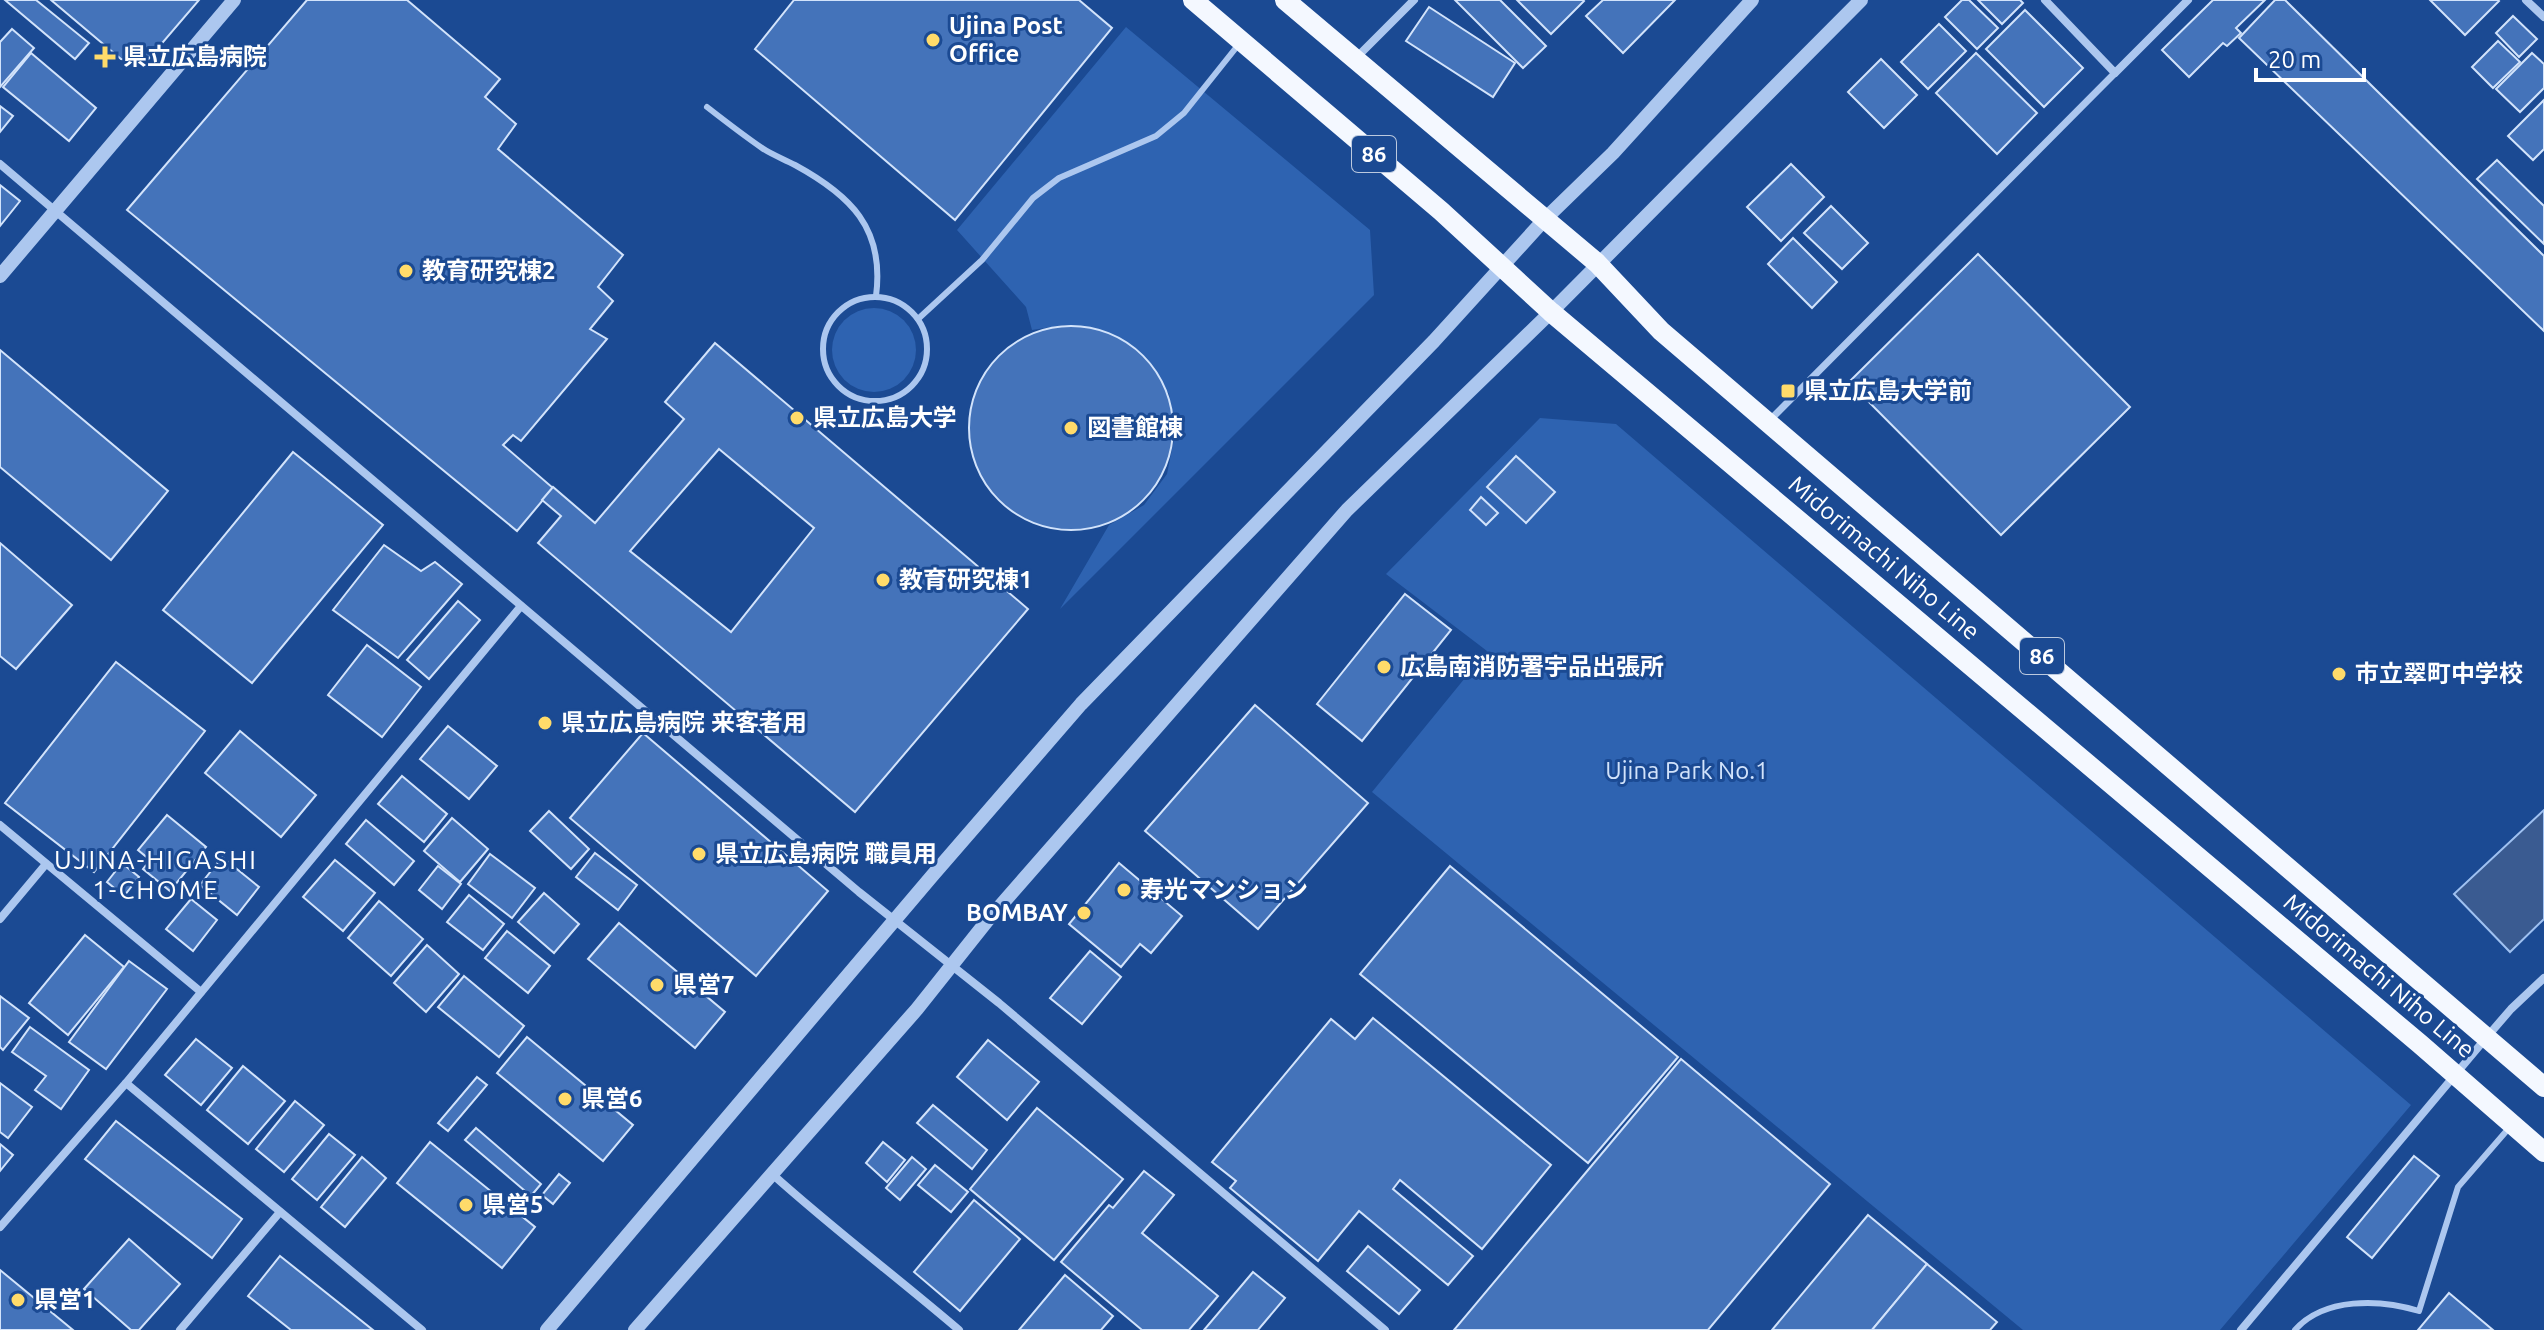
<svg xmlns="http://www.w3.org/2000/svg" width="2544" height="1330" viewBox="0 0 2544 1330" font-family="Ubuntu,'Noto Sans JP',sans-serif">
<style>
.green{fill:#2e63b1}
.water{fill:#3a5b91;stroke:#9fc1f1;stroke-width:2}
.building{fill:#4473ba;stroke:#d2e3fb;stroke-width:2;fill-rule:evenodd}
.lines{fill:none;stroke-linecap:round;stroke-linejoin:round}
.service{stroke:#acc7ef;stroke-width:6}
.pedestrian{stroke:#acc7ef;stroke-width:7}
.minor{stroke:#acc7ef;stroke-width:8}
.tertiary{stroke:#acc7ef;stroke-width:14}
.primary{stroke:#f4f8ff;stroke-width:20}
.poi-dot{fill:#ffdb6a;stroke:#1b4a93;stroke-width:3}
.labels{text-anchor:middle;stroke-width:6;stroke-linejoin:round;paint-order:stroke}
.shield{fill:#1b4a93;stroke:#bbc9df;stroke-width:2}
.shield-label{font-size:22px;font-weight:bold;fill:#fff}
.poi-label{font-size:24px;font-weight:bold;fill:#fff;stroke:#1b4a93;text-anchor:start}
.street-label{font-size:24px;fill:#fff;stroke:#1b4a93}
.park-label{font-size:24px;fill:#d2e3fb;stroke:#1b4a93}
.neighbourhood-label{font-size:26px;letter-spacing:2px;fill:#fff;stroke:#1b4a93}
</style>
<rect width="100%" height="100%" fill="#1b4a93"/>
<!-- green -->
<g class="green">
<polygon points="1126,27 1370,230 1374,295 1060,609 1109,525 1144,505 1167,474 1175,434 1169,394 1145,360 1112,336 1065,325 1032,330 1026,307 957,230"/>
<circle cx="874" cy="350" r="42"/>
<polygon points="1540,418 1616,424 2411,1105 2220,1330 2023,1330 1372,792 1487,651 1386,574"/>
</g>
<!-- water -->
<polygon class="water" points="2544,810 2544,919 2510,952 2454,894"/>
<!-- building -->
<g class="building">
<polygon points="5,0 36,0 89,43 75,59"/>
<polygon points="51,0 199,0 146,62 121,59"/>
<polygon points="307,0 407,0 500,79 485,97 516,124 498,149 623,255 598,287 613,301 590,329 607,339 521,441 513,435 503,445 553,488 517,531 127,210"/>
<polygon points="794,0 1079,0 1112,28 955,220 755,49"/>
<polygon points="1455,0 1500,0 1546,46 1523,68"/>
<polygon points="1517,0 1583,0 1584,1 1551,34"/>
<polygon points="1603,0 1675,0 1623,53 1586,16"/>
<polygon points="1962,0 1969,0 1998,28 1977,49 1945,17"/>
<polygon points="1978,0 2020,0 2023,3 2002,24"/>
<polygon points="2213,0 2265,0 2236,28 2241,33 2227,46 2223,43 2189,77 2162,50"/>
<polygon points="2275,0 2285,0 2544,256 2544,331 2239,38"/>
<polygon points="2430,0 2498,0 2499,1 2465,35"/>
<polygon points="1429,7 1515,63 1493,97 1406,41"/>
<polygon points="2025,10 2083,68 2044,107 1986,49"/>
<polygon points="2513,16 2537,39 2519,57 2496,33"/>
<polygon points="1939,24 1966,51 1928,89 1901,62"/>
<polygon points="12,29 34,48 0,87 0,42"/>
<polygon points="2498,41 2520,62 2493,88 2472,67"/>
<polygon points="31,53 96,108 69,141 3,87"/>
<polygon points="1976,53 2037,113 1997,154 1936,93"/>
<polygon points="2532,53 2544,64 2544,88 2520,112 2496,89"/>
<polygon points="1881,59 1917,95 1884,128 1848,92"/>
<polygon points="2544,100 2544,149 2533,160 2508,136"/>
<polygon points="0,106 13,116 0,132"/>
<polygon points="2497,160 2544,206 2544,244 2477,179"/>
<polygon points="1791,164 1824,197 1781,241 1747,207"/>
<polygon points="0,185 20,201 0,226"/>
<polygon points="1831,206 1868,243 1842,269 1804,233"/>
<polygon points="1793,238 1837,282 1812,308 1768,264"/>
<polygon points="1978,254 2130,407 2001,535 1849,382"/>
<circle cx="1071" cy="428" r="102"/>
<path d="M 715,343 L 1028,609 L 855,812 L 538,543 L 561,516 L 542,500 L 553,487 L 595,523 L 684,419 L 665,402 ZM 719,449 L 814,528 L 731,632 L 630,551 Z"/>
<polygon points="0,350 168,491 111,560 0,467"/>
<polygon points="293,452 383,525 252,683 163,610"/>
<polygon points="1516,456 1555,492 1526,523 1487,487"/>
<polygon points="1481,497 1498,513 1486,525 1470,510"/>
<polygon points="0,543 72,605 16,669 0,656"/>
<polygon points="384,545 421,571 435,562 462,584 398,658 333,610"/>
<polygon points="1405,594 1451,630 1362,741 1317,704"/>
<polygon points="458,601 480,620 429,679 407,660"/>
<polygon points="367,645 421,687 382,737 328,695"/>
<polygon points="116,662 205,731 94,872 5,803"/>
<polygon points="1255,705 1368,803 1258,929 1145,831"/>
<polygon points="448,726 497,766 469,799 420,759"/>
<polygon points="240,731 316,795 281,837 205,773"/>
<polygon points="643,733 828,891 756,976 570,818"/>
<polygon points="402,776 447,814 424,842 378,804"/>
<polygon points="549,811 589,849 571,869 530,831"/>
<polygon points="167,815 206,847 170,891 143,869 150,860 138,850"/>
<polygon points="452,818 488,849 460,882 424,851"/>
<polygon points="366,820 414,861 394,885 346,844"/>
<polygon points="595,853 637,885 618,910 576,877"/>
<polygon points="490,854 535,888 512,918 468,884"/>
<polygon points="222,857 259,887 237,915 200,885"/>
<polygon points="335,860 375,893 343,931 303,897"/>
<polygon points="122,863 139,877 124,896 107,882"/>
<polygon points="1119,863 1182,916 1151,953 1140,944 1121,967 1069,924"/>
<polygon points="438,866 461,884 442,909 419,890"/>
<polygon points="1450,866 1678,1057 1588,1163 1360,974"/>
<polygon points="544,893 579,924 554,953 518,922"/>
<polygon points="469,895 504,924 483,950 447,922"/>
<polygon points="191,899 217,920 193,951 166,929"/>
<polygon points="379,901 423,939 391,976 348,938"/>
<polygon points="619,923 725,1012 695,1048 588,959"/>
<polygon points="507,931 550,966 528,993 485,958"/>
<polygon points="85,935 124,967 68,1035 29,1003"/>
<polygon points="427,945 459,974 426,1012 394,983"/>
<polygon points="1090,951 1121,977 1082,1024 1050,998"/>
<polygon points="129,961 167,989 106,1069 69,1042"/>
<polygon points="464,976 524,1026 499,1057 438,1007"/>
<polygon points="0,996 29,1018 3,1050 0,1047"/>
<polygon points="1373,1018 1551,1165 1482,1249 1400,1180 1393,1189 1473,1256 1448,1285 1359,1211 1318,1261 1230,1188 1236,1181 1212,1162 1331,1019 1355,1039"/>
<polygon points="30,1027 89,1070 61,1109 35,1090 46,1076 12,1052"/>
<polygon points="527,1037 633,1125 603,1161 497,1073"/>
<polygon points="196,1039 232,1068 201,1105 165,1075"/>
<polygon points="988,1040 1039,1082 1007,1120 957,1077"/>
<polygon points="1681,1059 1830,1184 1708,1330 1454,1330"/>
<polygon points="243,1066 285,1101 248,1144 207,1110"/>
<polygon points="477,1077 487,1085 448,1131 438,1123"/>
<polygon points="0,1083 32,1107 8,1138 0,1132"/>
<polygon points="295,1101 324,1125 284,1172 256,1149"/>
<polygon points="933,1105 987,1150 972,1169 917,1123"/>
<polygon points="1037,1108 1123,1179 1054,1260 970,1189"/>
<polygon points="116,1121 242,1219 212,1258 85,1159"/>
<polygon points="476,1128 541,1184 531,1196 465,1140"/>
<polygon points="329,1134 355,1155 317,1200 292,1179"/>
<polygon points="430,1142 535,1227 502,1268 397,1183"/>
<polygon points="883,1142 905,1160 887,1182 866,1163"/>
<polygon points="0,1144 13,1155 0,1171"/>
<polygon points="2414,1156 2439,1176 2372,1258 2347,1237"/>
<polygon points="362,1157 386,1178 345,1227 321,1207"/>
<polygon points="912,1157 926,1169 900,1200 886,1188"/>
<polygon points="935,1165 968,1192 951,1212 918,1185"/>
<polygon points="1144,1171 1174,1195 1142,1233 1218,1296 1189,1330 1142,1330 1061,1262 1109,1205 1113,1208"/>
<polygon points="559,1174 570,1183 553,1204 542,1195"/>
<polygon points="974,1200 1020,1239 960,1311 914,1272"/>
<polygon points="1868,1215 1927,1264 1872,1330 1772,1330"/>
<polygon points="129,1239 180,1284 139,1330 131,1330 84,1289"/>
<polygon points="1368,1246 1420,1290 1399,1314 1347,1271"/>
<polygon points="280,1256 373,1330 291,1330 248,1296"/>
<polygon points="1927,1264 1997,1322 1990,1330 1872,1330"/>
<polygon points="0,1270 73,1330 0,1330"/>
<polygon points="1253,1272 1285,1298 1258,1330 1204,1330"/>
<polygon points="1065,1275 1113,1316 1101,1330 1019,1330"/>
<polygon points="2449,1293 2493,1330 2418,1330"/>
</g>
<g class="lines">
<!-- service -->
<g class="service">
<path d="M 707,107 C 725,121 743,135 762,148 C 772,155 784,159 795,165 C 850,195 885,228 876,296"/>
<circle cx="875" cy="349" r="52"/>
<polyline points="918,319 982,260 1033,198 1059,178 1156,136 1184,113 1239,44"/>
<path d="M 2295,1330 C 2324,1297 2380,1299 2419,1311 L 2458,1187 L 2509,1128"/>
</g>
<!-- pedestrian -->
<polyline class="pedestrian" points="1770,420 2115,73"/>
<!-- minor -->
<g class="minor">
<polyline points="2045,0 2115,73 2188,0"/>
<polyline points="2526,0 2544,17"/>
<polyline points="1355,59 1414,0"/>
<polyline points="0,164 859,892 999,1003 1385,1330"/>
<polyline points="0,825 201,992"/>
<polyline points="0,919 46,864"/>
<polyline points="126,1083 422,1330"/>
<path d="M 771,1173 C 832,1228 897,1277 959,1330"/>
<polyline points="0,1227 126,1083 521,606"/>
<polyline points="180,1330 280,1212"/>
<polyline points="2241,1330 2486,1038 2511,1009 2544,978"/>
</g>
<!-- tertiary -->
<g class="tertiary">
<polyline points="0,276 234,0"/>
<polyline points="547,1330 932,876 1081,704 1434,341 1544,220 1613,153 1752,0"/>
<polyline points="635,1330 917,1009 987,921 1347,510 1551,312 1861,0"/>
</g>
<!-- primary -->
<g class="primary">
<polyline points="1193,0 1441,211 1551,312 2420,1044 2544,1152"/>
<polyline points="1285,0 1597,263 1661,331 2544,1087"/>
</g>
</g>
<!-- markers -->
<g class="poi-dot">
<circle cx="933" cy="40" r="8"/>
<path d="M101 45h8v8h8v8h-8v8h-8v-8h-8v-8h8z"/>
<circle cx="406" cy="271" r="8"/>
<rect x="1780" y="383" width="16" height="16" rx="4"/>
<circle cx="797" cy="418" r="8"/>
<circle cx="1071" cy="428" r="8"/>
<circle cx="883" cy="580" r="8"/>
<circle cx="1384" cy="667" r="8"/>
<circle cx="2339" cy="674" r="8"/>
<circle cx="545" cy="723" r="8"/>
<circle cx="699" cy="854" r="8"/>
<circle cx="1124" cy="890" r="8"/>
<circle cx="1084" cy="913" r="8"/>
<circle cx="657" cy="985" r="8"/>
<circle cx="565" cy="1099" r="8"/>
<circle cx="466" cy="1205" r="8"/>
<circle cx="18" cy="1300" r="8"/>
</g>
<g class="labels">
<!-- shield labels -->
<g class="shield">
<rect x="1352" y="136" width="44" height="36" rx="6"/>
<rect x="2020" y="638" width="44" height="36" rx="6"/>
</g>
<g class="shield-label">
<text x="1374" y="162">86</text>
<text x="2042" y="664">86</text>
</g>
<!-- poi labels -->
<g class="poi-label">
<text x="949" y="34">Ujina Post<tspan x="949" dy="28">Office</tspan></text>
<text x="123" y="65">県立広島病院</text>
<text x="422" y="279">教育研究棟2</text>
<text x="1804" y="399">県立広島大学前</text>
<text x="813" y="426">県立広島大学</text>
<text x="1087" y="436">図書館棟</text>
<text x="899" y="588">教育研究棟1</text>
<text x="1400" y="675">広島南消防署宇品出張所</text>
<text x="2355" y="682">市立翠町中学校</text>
<text x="561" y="731">県立広島病院 来客者用</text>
<text x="715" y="862">県立広島病院 職員用</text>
<text x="1140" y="898">寿光マンション</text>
<text x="1068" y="921" text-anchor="end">BOMBAY</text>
<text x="673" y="993">県営7</text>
<text x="581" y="1107">県営6</text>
<text x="482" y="1213">県営5</text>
<text x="34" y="1308">県営1</text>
</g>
<!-- street labels -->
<g class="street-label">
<text transform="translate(1884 558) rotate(40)" y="8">Midorimachi Niho Line</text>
<text transform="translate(2379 976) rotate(40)" y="8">Midorimachi Niho Line</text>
</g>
<!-- park labels -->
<g class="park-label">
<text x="1687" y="779">Ujina Park No.1</text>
</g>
<!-- neighbourhood labels -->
<g class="neighbourhood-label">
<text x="156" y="869">UJINA-HIGASHI<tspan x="156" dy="30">1-CHOME</tspan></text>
</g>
</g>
<!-- scale -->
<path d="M2256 68v12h108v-12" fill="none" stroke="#ffffff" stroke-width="4"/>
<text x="2268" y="68" font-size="24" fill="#ffffff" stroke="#1b4a93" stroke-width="6" paint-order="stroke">20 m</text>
</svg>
